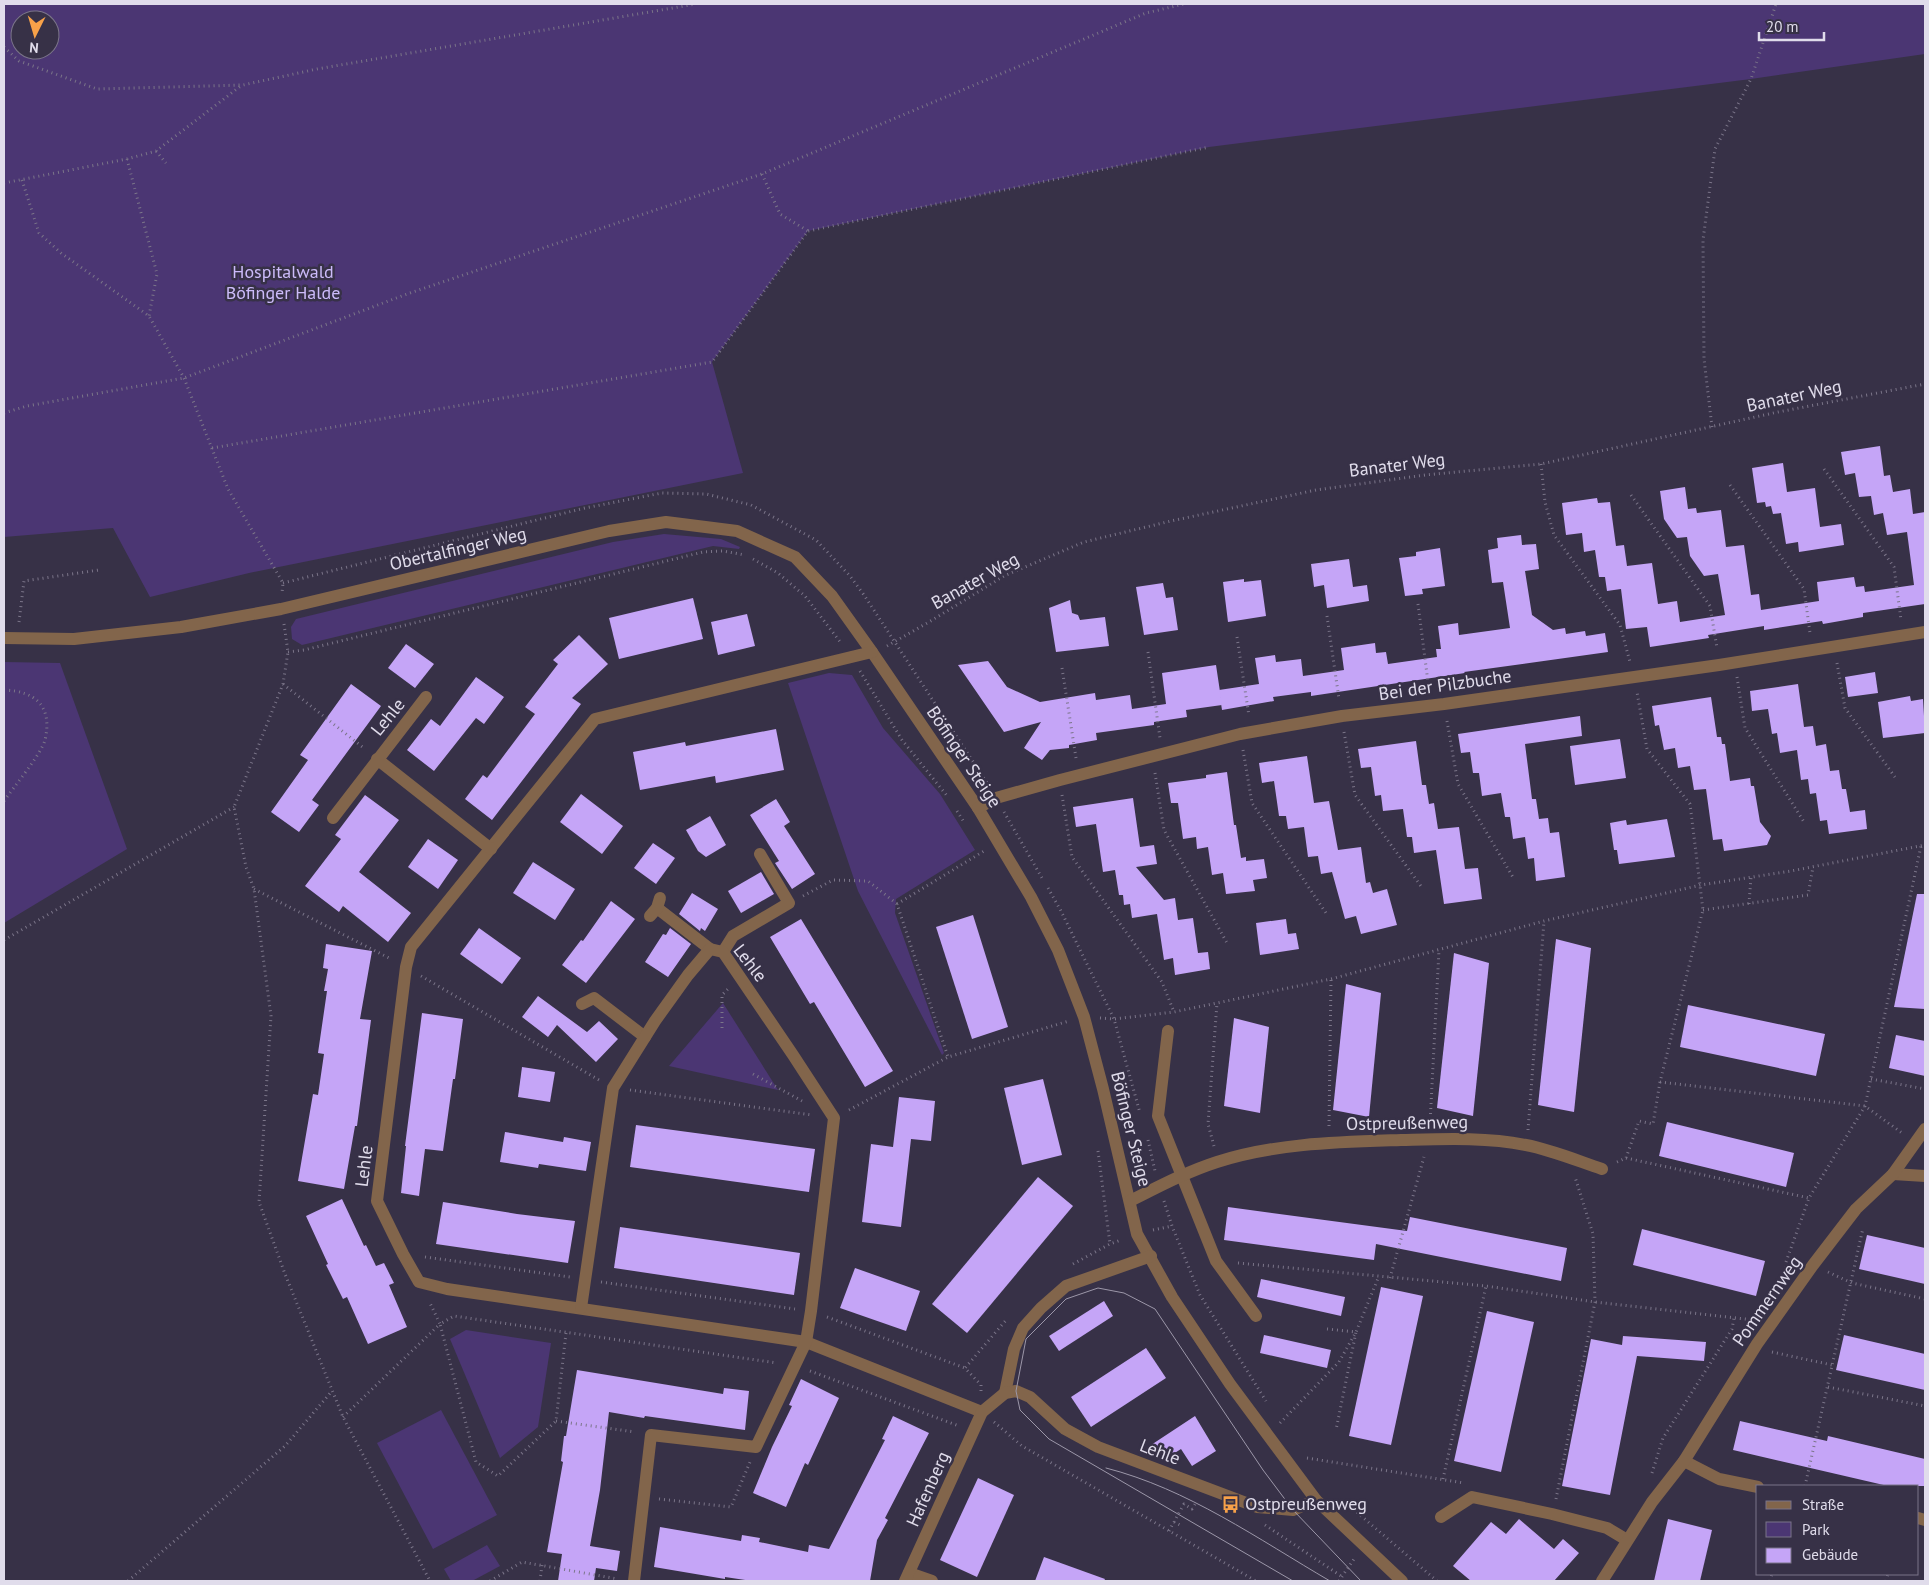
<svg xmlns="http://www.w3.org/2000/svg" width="1929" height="1585" viewBox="0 0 1929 1585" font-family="'PT Sans',sans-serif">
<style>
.green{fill:#4b3673;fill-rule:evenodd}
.building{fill:#c5a5f7}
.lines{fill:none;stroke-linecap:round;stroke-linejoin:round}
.path{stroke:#7b7589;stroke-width:3;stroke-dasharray:1 4;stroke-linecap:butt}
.minor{stroke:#82654b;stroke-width:12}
.tram{stroke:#9c97a9;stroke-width:1}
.labels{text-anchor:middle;stroke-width:5;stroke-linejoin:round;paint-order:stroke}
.park-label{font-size:18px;fill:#ccbbfa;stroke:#373147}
.street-label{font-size:18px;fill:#e0dceb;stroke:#373147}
.poi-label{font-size:18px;fill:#e0dceb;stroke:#373147;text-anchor:start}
</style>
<rect width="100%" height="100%" fill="#373147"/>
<!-- green -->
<g class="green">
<path d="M 4,4 L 1925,4 L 1925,54 L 1751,79 L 1209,147 L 808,231 L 712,362 L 743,473 L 249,573 L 150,597 L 113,528 L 4,537 ZM 20,20 L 50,20 L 50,50 L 20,50 Z"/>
<polygon points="664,534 721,539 740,547 739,549 713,546 302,645 292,639 291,627 296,619 613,542"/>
<polygon points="4,662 60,663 127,849 4,923"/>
<polygon points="829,673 852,675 883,728 940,794 975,850 896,899 895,913 944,1053 942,1055 858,891 788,683"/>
<polygon points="723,1003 778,1090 669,1066"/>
<polygon points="466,1330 551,1343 538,1427 500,1458 450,1339"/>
<polygon points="441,1410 497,1515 433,1549 377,1443"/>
<polygon points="487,1545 500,1566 472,1581 451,1581 444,1569"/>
</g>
<!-- building -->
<g class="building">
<polygon points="1880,446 1884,476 1890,475 1893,492 1910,489 1913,514 1925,512 1925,604 1863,613 1863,617 1823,624 1822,621 1764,630 1764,626 1708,635 1709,638 1650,647 1647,627 1626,629 1621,589 1607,591 1605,577 1599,577 1595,550 1584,552 1582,533 1566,535 1562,503 1597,498 1598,503 1610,502 1616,546 1624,545 1627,566 1652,563 1658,604 1677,601 1680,622 1725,615 1718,574 1704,576 1690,556 1687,537 1677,538 1664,519 1660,491 1685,487 1688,509 1696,508 1697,513 1721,510 1726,547 1744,545 1751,595 1759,594 1761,610 1819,601 1817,582 1854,577 1856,587 1864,586 1865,592 1914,585 1907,532 1887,535 1883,513 1874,515 1871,496 1859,497 1855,473 1845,475 1841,452"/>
<polygon points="1783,463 1787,492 1815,488 1820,527 1841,524 1844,545 1799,552 1798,542 1786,544 1781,513 1773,514 1771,506 1766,507 1765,502 1757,503 1752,468"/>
<polygon points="1521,535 1522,545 1536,544 1539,569 1525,571 1532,615 1553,630 1565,628 1566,634 1585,631 1586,636 1605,633 1608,652 1464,672 1465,673 1311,696 1311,692 1273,697 1274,701 1222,710 1219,690 1259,684 1255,658 1275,655 1276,662 1301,659 1303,676 1344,670 1341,648 1375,643 1376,653 1386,652 1388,664 1437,657 1436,649 1441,649 1438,626 1458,623 1459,635 1510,628 1503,582 1492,583 1488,550 1498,548 1497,538"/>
<polygon points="1440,548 1445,586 1422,589 1423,594 1405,596 1399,558 1416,556 1416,552"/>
<polygon points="1349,559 1353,587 1367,585 1369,601 1327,608 1324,585 1314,587 1311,564"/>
<polygon points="1244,579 1244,582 1261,580 1266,616 1228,622 1223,582"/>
<polygon points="1163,583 1166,598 1173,597 1178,630 1144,635 1136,587"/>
<polygon points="693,598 703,639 619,659 609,618"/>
<polygon points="1070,600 1072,613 1078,615 1080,620 1105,617 1109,646 1056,652 1049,608"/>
<polygon points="747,614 755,646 718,655 711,622"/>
<polygon points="579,635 608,664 572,698 581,704 492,820 465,799 483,775 487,778 535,714 525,707 558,664 553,660"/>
<polygon points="406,644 434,664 415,688 388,668"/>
<polygon points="988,661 1007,687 1040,702 1095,693 1096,700 1130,695 1132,709 1166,704 1162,673 1216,665 1222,705 1186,710 1187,717 1154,722 1154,725 1096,733 1097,740 1069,745 1069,748 1050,750 1042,760 1024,748 1041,722 1004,732 958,665"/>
<polygon points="1875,672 1878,693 1848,697 1845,677"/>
<polygon points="476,677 504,697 484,724 476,718 434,771 407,750 431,719 440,726"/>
<polygon points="351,684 381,706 312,800 319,805 299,832 271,812 308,760 300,755"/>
<polygon points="1798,684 1804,727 1813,726 1816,746 1826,744 1830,771 1839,770 1842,789 1846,789 1850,812 1865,810 1867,829 1829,834 1827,820 1820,821 1816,793 1810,794 1808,779 1801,780 1797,750 1780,753 1777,733 1772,734 1768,709 1752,711 1750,691"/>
<polygon points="1910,696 1911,701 1923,699 1925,733 1883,738 1878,702"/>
<polygon points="1711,697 1717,737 1721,737 1722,744 1725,744 1730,781 1750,778 1751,786 1754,786 1760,822 1771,836 1767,845 1724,851 1722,839 1713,840 1706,789 1694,790 1690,766 1678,768 1675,748 1664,750 1659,725 1655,726 1652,706"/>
<polygon points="1580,716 1582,736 1525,744 1532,799 1536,799 1539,819 1548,818 1550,833 1559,832 1565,877 1536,881 1534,858 1528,859 1525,837 1513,839 1510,817 1505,817 1501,793 1482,796 1479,773 1473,773 1470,752 1461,753 1458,734"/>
<polygon points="776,729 784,770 716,783 715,776 640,790 633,752 685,742 686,746"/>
<polygon points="1620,739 1626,778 1575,785 1570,746"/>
<polygon points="1416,741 1422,785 1426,785 1429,804 1434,803 1438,829 1459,827 1465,869 1478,868 1482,899 1444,904 1436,850 1414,853 1412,837 1407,837 1403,809 1383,811 1381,795 1375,796 1371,767 1361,768 1358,749"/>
<polygon points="1307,756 1314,803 1329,801 1338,850 1361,847 1366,883 1370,882 1373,893 1387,889 1397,925 1361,934 1356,916 1345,919 1332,872 1321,874 1318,856 1308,857 1304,827 1288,829 1286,816 1279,816 1274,781 1262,783 1259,763"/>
<polygon points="1227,772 1234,825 1236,825 1241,858 1246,857 1246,861 1264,859 1267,878 1253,880 1255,891 1226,894 1223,873 1212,875 1208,847 1197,849 1196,837 1183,839 1178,803 1171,803 1168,783 1206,778 1206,775"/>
<polygon points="581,794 623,826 602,854 560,822"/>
<polygon points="365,795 399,820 359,872 411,913 388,942 343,906 339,912 305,886 341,839 335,835"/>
<polygon points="1133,798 1140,847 1154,845 1157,864 1136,867 1164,900 1175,898 1178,920 1193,918 1198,953 1208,952 1210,969 1175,975 1173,958 1164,960 1157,914 1132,918 1130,904 1124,905 1123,895 1119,895 1115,870 1103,872 1096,824 1076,827 1073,807"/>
<polygon points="776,799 790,822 784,826 815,874 792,889 775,863 779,861 750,815"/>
<polygon points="710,816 726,845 706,857 698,851 686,830"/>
<polygon points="1667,819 1675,857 1619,864 1617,850 1614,850 1610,823 1626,820 1627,825"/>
<polygon points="428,839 458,860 438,889 408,867"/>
<polygon points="653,843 675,858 656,884 634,868"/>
<polygon points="533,862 575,889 555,920 513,893"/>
<polygon points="761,872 774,894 741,913 728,891"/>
<polygon points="692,893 718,909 705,931 701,928 700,931 679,914"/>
<polygon points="1917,894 1925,894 1925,1009 1894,1007"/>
<polygon points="611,901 635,919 586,983 562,965 581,940 583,941"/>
<polygon points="973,915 1008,1027 972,1039 936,927"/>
<polygon points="801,919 893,1071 865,1087 814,1002 810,1004 770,937"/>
<polygon points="1286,919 1288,934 1296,933 1299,949 1260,955 1256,923"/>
<polygon points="479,928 521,958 502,984 460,954"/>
<polygon points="670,928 691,944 668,977 645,962 663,934 666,935"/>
<polygon points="1556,939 1591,948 1574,1112 1538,1105"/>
<polygon points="326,944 372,951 360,1019 371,1020 357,1126 355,1126 344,1189 298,1181 313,1094 318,1095 324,1054 318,1053 327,991 324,991 328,969 323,968"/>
<polygon points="1454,953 1489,963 1473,1116 1437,1108"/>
<polygon points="1346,984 1381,993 1369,1117 1333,1110"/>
<polygon points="538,996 587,1032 599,1021 618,1039 596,1062 557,1025 548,1037 522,1017"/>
<polygon points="1688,1005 1825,1034 1816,1076 1680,1047"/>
<polygon points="422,1013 463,1019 455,1079 453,1079 443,1151 425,1149 419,1196 401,1193 406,1146 405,1146"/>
<polygon points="1234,1018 1269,1027 1260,1113 1224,1106"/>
<polygon points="1896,1035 1925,1041 1925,1076 1889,1068"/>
<polygon points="522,1067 555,1072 550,1102 518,1097"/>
<polygon points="1043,1079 1062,1155 1022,1165 1004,1088"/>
<polygon points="899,1097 935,1101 931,1141 911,1139 901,1227 862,1222 871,1144 893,1147"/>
<polygon points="1667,1122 1794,1153 1786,1187 1659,1156"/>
<polygon points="636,1125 815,1149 809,1192 630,1167"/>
<polygon points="505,1132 563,1142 564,1137 591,1142 586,1171 539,1164 538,1168 500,1162"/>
<polygon points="1038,1177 1073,1206 967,1333 932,1304"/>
<polygon points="342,1199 364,1246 366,1245 376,1266 384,1263 394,1283 389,1285 407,1327 368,1344 347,1297 343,1299 326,1265 328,1264 306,1216"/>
<polygon points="443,1202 517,1214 575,1221 568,1263 436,1244"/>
<polygon points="1228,1207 1407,1231 1410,1217 1567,1248 1561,1281 1376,1244 1374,1260 1224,1240"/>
<polygon points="620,1227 800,1253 794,1295 614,1268"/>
<polygon points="1642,1229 1765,1261 1756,1296 1633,1265"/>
<polygon points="1867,1235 1925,1248 1925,1284 1859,1269"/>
<polygon points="855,1268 920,1291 906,1331 840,1308"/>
<polygon points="1261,1279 1345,1297 1341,1316 1257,1297"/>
<polygon points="1381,1287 1423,1296 1391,1445 1349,1436"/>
<polygon points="1104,1301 1113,1316 1059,1351 1049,1336"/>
<polygon points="1487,1311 1534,1322 1501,1472 1454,1461"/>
<polygon points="1264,1335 1331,1350 1327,1368 1260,1353"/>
<polygon points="1844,1335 1925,1354 1925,1390 1836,1370"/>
<polygon points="1623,1336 1706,1342 1704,1361 1637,1356 1610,1495 1562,1486 1591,1339 1622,1345"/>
<polygon points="1146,1348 1166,1378 1091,1427 1071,1397"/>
<polygon points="577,1370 723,1394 724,1388 749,1391 745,1430 645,1416 644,1418 609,1412 600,1490 590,1546 620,1551 617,1571 596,1568 594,1581 558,1581 562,1554 547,1552 563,1462 561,1461 564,1436 566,1436"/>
<polygon points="801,1379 839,1398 808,1465 805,1463 786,1507 753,1493 772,1447 792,1406 789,1405"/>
<polygon points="893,1416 929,1433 885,1518 888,1520 877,1540 870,1581 752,1581 725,1577 725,1579 654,1567 660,1527 741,1541 742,1535 760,1538 759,1542 808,1552 809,1545 829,1549 885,1440 882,1439"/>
<polygon points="1195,1416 1216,1451 1192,1466 1181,1449 1162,1461 1151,1445"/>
<polygon points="1740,1421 1827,1441 1828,1436 1925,1459 1925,1486 1888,1486 1733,1450"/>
<polygon points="978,1478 1014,1495 977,1577 940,1560"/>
<polygon points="1519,1519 1554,1549 1563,1539 1579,1553 1554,1581 1471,1581 1453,1566 1491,1522 1506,1534"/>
<polygon points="1668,1519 1712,1530 1700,1581 1654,1581"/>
<polygon points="1044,1557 1105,1579 1104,1581 1035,1581"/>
</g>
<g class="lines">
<!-- path -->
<g class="path">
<polyline points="4,47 19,61 97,89 243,85 317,69 696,4"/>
<polyline points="156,151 166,163"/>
<polyline points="127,159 157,274 149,316"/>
<polyline points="762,174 780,214 808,231"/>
<polyline points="22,180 39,233 61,253 149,316 184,378 228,489 283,583 282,593"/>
<polyline points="4,183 127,159 156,151 242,85"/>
<polyline points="4,413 27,406 184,378 407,294 762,174 1146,13 1184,4"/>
<polyline points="1712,427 1704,359 1703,240 1715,149 1751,79 1776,4"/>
<polyline points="212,448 712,362 808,231 1209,147"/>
<polyline points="1541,464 1545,502 1554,535 1620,625 1630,662"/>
<polyline points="1824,469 1894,567 1901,620"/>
<polyline points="1730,485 1804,589 1810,633"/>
<polyline points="1631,495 1710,606 1717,648"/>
<polyline points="753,559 778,573 805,596 841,643"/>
<polyline points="283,583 585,508 662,493 706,494 751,505 816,540 850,576 864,595 987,783"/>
<polyline points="1418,604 1429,690"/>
<polyline points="1327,616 1339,699"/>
<polyline points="19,622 24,581 99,570"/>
<polyline points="284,624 288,652 283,684 234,807 246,867 254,889 271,1016 259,1202 285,1274 343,1417 430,1581"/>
<polyline points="1237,637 1249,716"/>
<polyline points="887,646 929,622 1004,576 1084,542 1171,521 1316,490 1425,475 1541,464 1778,412 1925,384"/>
<polyline points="288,652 304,650 703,552 723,551 745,555"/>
<polyline points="1148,652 1160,738"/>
<polyline points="1837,663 1845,708 1895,777"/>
<polyline points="1062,668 1076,758"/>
<polyline points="860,671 902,740 948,797"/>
<polyline points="1737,677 1745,728 1804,822"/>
<polyline points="283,684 365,749"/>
<path d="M 4,690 C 35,691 53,706 45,740 C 42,753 13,788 4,801"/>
<polyline points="1447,721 1458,784 1514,879"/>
<polyline points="1344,732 1355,795 1423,889"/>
<polyline points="1243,750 1252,803 1326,913"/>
<polyline points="1155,773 1164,830 1227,943"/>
<polyline points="1062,795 1072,857 1162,982 1174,1012"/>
<polyline points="957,811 964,822"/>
<polyline points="1004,812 1042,878"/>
<polyline points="1048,888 1061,911 1114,1019 1140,1113"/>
<polyline points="254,889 391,959"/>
<polyline points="803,896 833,880 868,881 897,904 948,1057"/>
<polyline points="897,904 984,851"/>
<polyline points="1749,904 1751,877"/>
<polyline points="1703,910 1808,895 1813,867"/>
<polyline points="4,940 234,807"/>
<polyline points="421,976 599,1080"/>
<polyline points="1100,1018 1114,1019 1174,1012 1217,1003 1331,979 1544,921 1701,885 1791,871 1925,845"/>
<polyline points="722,1028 722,995 728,989"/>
<polyline points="753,1074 802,1101"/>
<polyline points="1871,1079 1925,1089"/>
<polyline points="1660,1082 1865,1106 1902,1133"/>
<polyline points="630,1090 812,1115"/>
<polyline points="849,1110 948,1057 1069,1021"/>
<polyline points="1430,1124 1439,950"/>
<polyline points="1329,1126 1331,979"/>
<polyline points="1528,1130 1544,921"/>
<polyline points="1148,1140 1155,1171"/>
<polyline points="1214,1146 1208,1124 1217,1003"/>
<polyline points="1098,1151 1110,1244"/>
<polyline points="1626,1158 1809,1198"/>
<polyline points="1617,1162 1626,1158 1639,1121 1653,1124 1660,1082 1703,910 1690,804 1647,749 1637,692"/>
<polyline points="1164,1201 1172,1226 1200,1295 1266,1401"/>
<polyline points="1153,1230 1172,1226"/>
<polyline points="425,1257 570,1277"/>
<polyline points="1238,1263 1486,1286 1595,1302 1754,1320"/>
<polyline points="1073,1264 1110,1244 1121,1240"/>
<polyline points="1786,1272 1786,1262 1809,1198 1865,1106 1921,846"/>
<polyline points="1828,1272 1852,1283 1925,1299"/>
<polyline points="1390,1278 1424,1157"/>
<polyline points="601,1282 795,1309"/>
<polyline points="827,1317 965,1368"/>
<polyline points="1327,1329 1356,1332 1336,1430"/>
<polyline points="566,1333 556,1421 498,1476 476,1462 440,1324 454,1316 777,1363"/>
<polyline points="1772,1352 1832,1365"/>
<polyline points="810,1371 959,1426"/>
<polyline points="1828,1387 1925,1406"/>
<polyline points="981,1391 981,1385 965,1368 1007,1319"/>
<polyline points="343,1417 440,1324 429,1301"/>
<polyline points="556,1421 635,1432"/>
<polyline points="994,1422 1022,1446 1256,1581"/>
<polyline points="1280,1423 1339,1362 1356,1332 1379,1276"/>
<polyline points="1307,1458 1464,1483"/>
<polyline points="1652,1473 1663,1438 1732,1329 1734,1318"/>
<polyline points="1443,1479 1486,1286"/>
<polyline points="1805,1486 1863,1228"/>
<polyline points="659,1499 731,1507 750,1462"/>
<polyline points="1556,1499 1595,1302 1593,1234 1575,1177"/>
<polyline points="1353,1509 1437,1581"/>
<polyline points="1174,1522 1182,1526"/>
<polyline points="1265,1525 1341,1576"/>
<polyline points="1169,1531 1184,1504 1192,1509 1197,1501"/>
<polyline points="128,1581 285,1446 332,1391"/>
<polyline points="490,1581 522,1562 618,1579"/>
<polyline points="540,1581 542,1565"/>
<polyline points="1339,1581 1354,1559"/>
<polyline points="1770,1581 1772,1574"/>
<polyline points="1886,1581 1888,1574"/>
</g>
<!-- minor -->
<g class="minor">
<polyline points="4,638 74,639 181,627 281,609 609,531 666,522 737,531 795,557 832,596 872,652 978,808 1031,897 1058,950 1084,1017 1103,1089 1137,1234 1172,1297 1230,1384 1316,1500 1402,1581"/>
<polyline points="872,652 595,719 411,947 406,967 377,1201 403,1254 419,1282 447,1289 806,1342 982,1412"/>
<polyline points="377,759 491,849"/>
<polyline points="978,808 996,798 1060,780 1240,734 1342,716 1444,704 1719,665 1925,632"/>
<polyline points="333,818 426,697"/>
<polyline points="657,908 710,949"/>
<polyline points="650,916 657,908 660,898"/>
<polyline points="723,952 733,936 789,903 760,854"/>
<polyline points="582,1004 594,998 645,1037"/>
<polyline points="1168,1031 1158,1116 1216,1261 1256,1316"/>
<polyline points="1893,1174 1925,1176"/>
<path d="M 1130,1201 C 1158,1187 1186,1172 1217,1162 C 1276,1143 1340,1142 1401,1140 C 1443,1139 1485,1137 1526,1145 C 1552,1150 1578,1161 1602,1169"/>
<polyline points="581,1308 613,1088 655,1021 688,975 710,949 723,952 793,1055 834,1118 811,1311 806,1342 756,1447 651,1435 634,1581"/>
<polyline points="1005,1393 1014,1349 1023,1328 1041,1308 1066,1286 1151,1256"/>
<polyline points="1684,1461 1719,1479 1758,1487"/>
<polyline points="1441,1517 1472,1497 1552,1514 1607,1528 1627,1540"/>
<polyline points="1918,1518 1925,1520"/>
<polyline points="909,1573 932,1581"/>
<polyline points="905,1581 982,1412 1005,1393 1016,1391 1030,1397 1065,1429 1098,1447 1257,1507 1293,1510 1316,1500"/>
<polyline points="1602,1581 1652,1502 1684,1461 1757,1344 1813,1265 1856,1209 1893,1174 1925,1129"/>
</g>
<!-- tram -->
<g class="tram">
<path d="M 1106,1468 C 1188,1489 1258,1539 1330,1581"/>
<polyline points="1293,1581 1049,1439 1020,1410 1016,1391 1026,1339 1066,1299 1098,1288 1124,1293 1155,1309 1263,1470 1293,1510 1361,1581"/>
</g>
</g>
<!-- icons -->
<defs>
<symbol id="bus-bare" viewBox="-9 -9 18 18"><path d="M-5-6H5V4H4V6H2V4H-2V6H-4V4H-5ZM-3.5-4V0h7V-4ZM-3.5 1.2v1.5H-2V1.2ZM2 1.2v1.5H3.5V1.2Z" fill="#f7a149" stroke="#373147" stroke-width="2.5" paint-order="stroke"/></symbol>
</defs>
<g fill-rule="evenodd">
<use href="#bus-bare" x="1218" y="1492" width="25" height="25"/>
</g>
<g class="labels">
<!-- park labels -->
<g class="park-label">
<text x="283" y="278">Hospitalwald<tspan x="283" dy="21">Böfinger Halde</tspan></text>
</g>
<!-- street labels -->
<g class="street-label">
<text transform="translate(1794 396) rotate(-12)" y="6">Banater Weg</text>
<text transform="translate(1397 465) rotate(-7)" y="6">Banater Weg</text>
<text transform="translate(458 549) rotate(-13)" y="6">Obertalfinger Weg</text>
<text transform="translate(975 581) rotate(-29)" y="6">Banater Weg</text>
<text transform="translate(1445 685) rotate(-8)" y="6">Bei der Pilzbuche</text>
<text transform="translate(388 717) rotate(-51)" y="6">Lehle</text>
<text transform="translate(964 757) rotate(56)" y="6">Böfinger Steige</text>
<text transform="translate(750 963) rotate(52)" y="6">Lehle</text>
<text transform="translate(1407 1123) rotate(-1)" y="6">Ostpreußenweg</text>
<text transform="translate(1131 1129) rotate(76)" y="6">Böfinger Steige</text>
<text transform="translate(364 1166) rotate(-83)" y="6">Lehle</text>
<text transform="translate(1767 1301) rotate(-55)" y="6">Pommernweg</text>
<text transform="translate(1160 1452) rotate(21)" y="6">Lehle</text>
<text transform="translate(928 1489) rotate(-66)" y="6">Hafenberg</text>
</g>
<!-- poi labels -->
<g class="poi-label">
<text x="1245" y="1510">Ostpreußenweg</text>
</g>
</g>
<!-- border -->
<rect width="1929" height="1585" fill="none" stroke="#e0dceb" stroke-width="10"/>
<!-- legend -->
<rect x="1756" y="1485" width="162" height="90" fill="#373147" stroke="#7b7589"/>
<rect x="1766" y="1501" width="25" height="8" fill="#82654b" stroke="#7b7589"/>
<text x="1802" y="1510" font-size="15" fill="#e0dceb">Straße</text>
<rect x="1766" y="1522" width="25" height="15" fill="#4b3673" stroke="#7b7589"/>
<text x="1802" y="1535" font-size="15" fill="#e0dceb">Park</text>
<rect x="1766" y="1548" width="25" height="15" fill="#c5a5f7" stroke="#7b7589"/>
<text x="1802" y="1560" font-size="15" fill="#e0dceb">Gebäude</text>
<!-- north arrow -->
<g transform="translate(35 35) rotate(185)"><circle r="24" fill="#373147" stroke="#7b7589"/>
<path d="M0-4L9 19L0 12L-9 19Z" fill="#f7a149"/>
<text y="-8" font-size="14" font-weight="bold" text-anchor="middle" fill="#e0dceb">N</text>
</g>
<!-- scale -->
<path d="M1759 32v8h65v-8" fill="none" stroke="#e0dceb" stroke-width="2.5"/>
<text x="1766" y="32" font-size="15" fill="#e0dceb" stroke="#373147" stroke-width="4" paint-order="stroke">20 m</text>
</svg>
